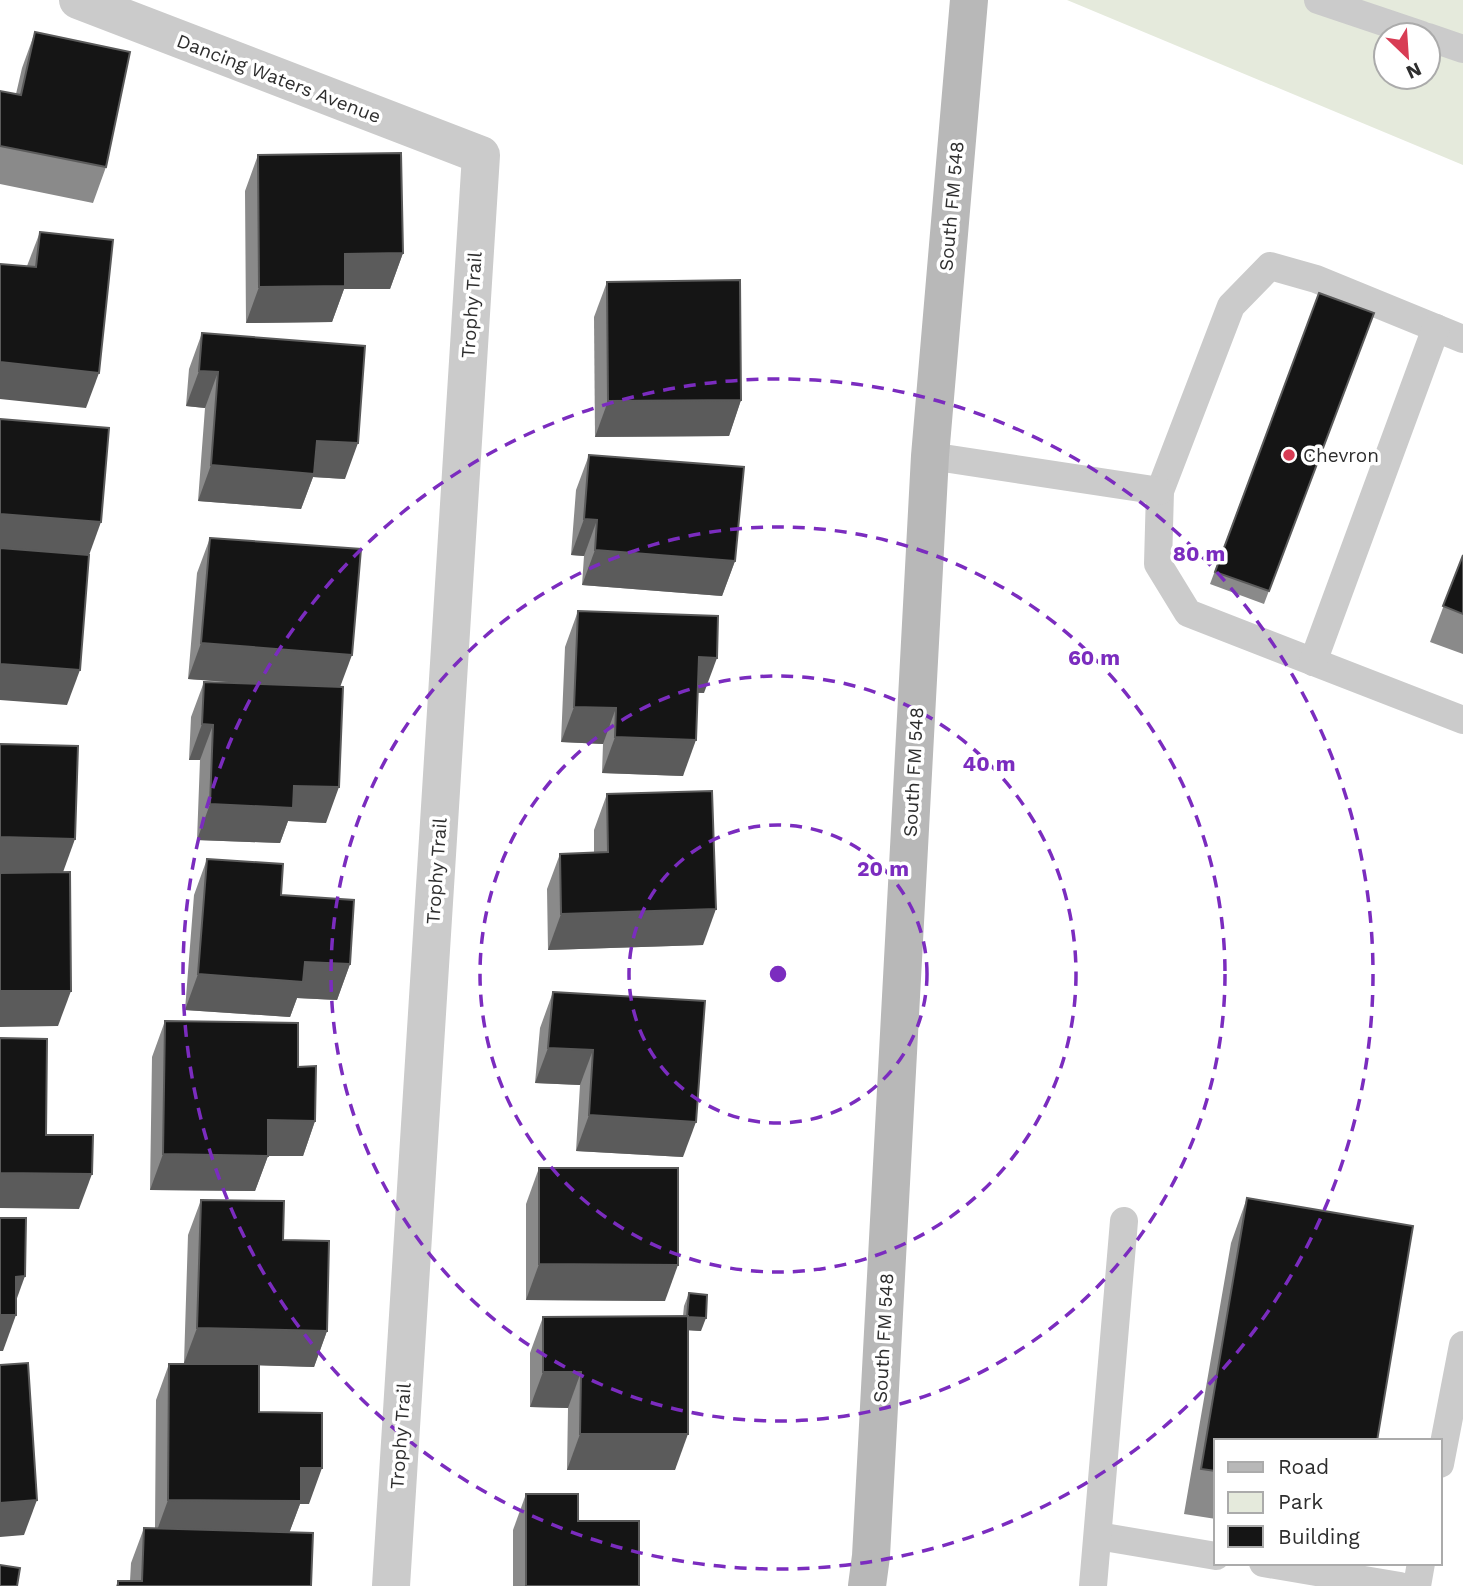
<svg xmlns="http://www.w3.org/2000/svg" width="1463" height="1586" viewBox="0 0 1463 1586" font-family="'Work Sans',sans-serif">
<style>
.green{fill:#e5eadc;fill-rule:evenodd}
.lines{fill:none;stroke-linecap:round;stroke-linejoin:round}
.lane{stroke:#cbcbcb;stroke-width:28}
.street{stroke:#cbcbcb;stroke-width:38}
.secondary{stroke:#b8b8b8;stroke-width:38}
.wall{fill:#8a8a8a}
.shaded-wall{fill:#5b5b5b}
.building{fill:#151515;stroke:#5b5b5b;stroke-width:2}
.ring{fill:none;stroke:#7b2cbf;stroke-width:3.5;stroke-dasharray:12 9}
.poi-dot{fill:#d83c54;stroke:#fff;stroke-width:2.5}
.labels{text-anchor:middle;stroke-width:7;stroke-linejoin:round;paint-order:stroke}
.street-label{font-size:19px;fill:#2e2e2e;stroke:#fff}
.poi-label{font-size:19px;fill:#2e2e2e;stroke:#fff;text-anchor:start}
.centre{fill:#7b2cbf;stroke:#fff;stroke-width:3.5}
.ring-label{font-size:21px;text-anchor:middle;font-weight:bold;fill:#7b2cbf;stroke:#fff;stroke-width:7;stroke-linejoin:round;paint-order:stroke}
</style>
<rect width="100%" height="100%" fill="#fff"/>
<!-- green -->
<path class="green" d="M 1067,0 L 1463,0 L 1463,165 ZM 1386,35 L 1428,35 L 1428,77 L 1386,77 Z"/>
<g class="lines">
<!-- lane -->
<g class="lane">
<polyline points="1318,0 1422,35"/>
<polyline points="1428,37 1463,49"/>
<polyline points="1463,339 1316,279 1270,266 1231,306 1160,491 1158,564 1188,613 1463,720"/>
<polyline points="930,456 1160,491"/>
<polyline points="1313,662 1436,328"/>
<polyline points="1440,1464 1463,1345"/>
<polyline points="1098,1536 1216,1556"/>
<polyline points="1263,1563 1400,1586"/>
<polyline points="1093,1586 1124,1221"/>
<polyline points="1417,1586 1421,1563"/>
</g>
<!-- street -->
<polyline class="street" points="78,0 481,155 391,1586"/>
<!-- secondary -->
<polyline class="secondary" points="867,1586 871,1556 930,456 969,0"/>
</g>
<!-- wall -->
<g class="wall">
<polygon points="35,32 106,167 93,203 0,184 0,91 16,94 22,68"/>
<polygon points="258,155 403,253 390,289 344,289 332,322 246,323 245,191"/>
<polygon points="40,232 86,408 27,266"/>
<polygon points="607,282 741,400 729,436 595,437 594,317"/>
<polygon points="1319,293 1374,313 1264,604 1210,584"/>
<polygon points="202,333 345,479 313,477 301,509 198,501 205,408 186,406 189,369"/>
<polygon points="589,455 735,561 722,596 582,585 584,556 571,555 576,490"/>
<polygon points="210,538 340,687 326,823 288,821 280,843 197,840 200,760 189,760 191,717 204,682 252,684 188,679 197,573"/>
<polygon points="1463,555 1463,654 1430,642"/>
<polygon points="578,611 704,693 698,693 683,776 602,773 603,744 561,742 565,647"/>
<polygon points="607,794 703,945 548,950 547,889 560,854 594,853 594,830"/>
<polygon points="207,859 281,895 350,964 337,1000 297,998 290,1017 185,1010 194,895"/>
<polygon points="553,992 683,1157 576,1151 580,1085 535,1083 540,1028"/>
<polygon points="165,1021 298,1067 315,1121 303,1156 268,1156 255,1191 150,1190 152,1057"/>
<polygon points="539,1168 665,1301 526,1300 526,1204"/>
<polygon points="1247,1198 1216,1441 1216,1519 1184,1514 1231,1243"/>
<polygon points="201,1200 283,1240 327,1331 314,1367 259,1365 259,1412 309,1504 300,1504 289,1533 311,1586 116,1586 118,1581 130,1581 131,1563 144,1528 155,1528 156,1400 169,1364 184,1363 188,1235"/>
<polygon points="689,1293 701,1331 688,1330 675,1470 567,1470 568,1408 530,1407 530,1353 543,1317 683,1316 684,1306"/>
<polygon points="526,1494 578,1521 639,1586 513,1586 513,1530"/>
</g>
<!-- shaded-wall -->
<g class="shaded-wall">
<polygon points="403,253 390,289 344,289 332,322 246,323 259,287 345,254"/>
<polygon points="0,362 99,373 86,408 0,399"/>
<polygon points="199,371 218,372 205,408 186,406"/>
<polygon points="741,400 729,436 595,437 608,401"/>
<polygon points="317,441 358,443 345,479 313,477 301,509 198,501 211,465"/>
<polygon points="0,514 101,522 88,558 0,551"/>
<polygon points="584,519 597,520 584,556 571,555"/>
<polygon points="595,550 735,561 722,596 582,585"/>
<polygon points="201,643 352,655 339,690 188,679"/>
<polygon points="699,657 717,658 704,693 686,692"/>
<polygon points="0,664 80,670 67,705 0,700"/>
<polygon points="574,707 616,708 603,744 561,742"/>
<polygon points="202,724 213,725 200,760 189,760"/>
<polygon points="615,737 696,740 683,776 602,773"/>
<polygon points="294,786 339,787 326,823 288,821 280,843 197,840 210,804"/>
<polygon points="0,837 75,839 62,875 0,873"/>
<polygon points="716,909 703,945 548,950 561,914"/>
<polygon points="305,962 350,964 337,1000 297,998 290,1017 185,1010 198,974"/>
<polygon points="0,991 71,991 58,1026 0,1027"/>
<polygon points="548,1048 593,1050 580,1085 535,1083"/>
<polygon points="589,1115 696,1122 683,1157 576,1151"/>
<polygon points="268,1120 315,1121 303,1156 268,1156 255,1191 150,1190 163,1154"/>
<polygon points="0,1173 92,1174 79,1209 0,1208"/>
<polygon points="539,1264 678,1265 665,1301 526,1300"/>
<polygon points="25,1276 12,1312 16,1277"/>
<polygon points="0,1315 16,1315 3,1351 0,1351"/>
<polygon points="687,1317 706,1318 701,1331 683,1330"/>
<polygon points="197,1328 327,1331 314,1367 184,1363"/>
<polygon points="543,1372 581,1372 568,1408 530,1407"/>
<polygon points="580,1434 688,1434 675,1470 567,1470"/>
<polygon points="301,1468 322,1468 309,1504 300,1504 288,1536 155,1536 168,1500"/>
<polygon points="37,1500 24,1535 0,1537 0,1503"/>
</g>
<!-- building -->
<g class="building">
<polygon points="35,32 130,52 106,167 0,146 0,91 21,95"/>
<polygon points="401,153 403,253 345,254 345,286 259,287 258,155"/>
<polygon points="40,232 113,240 99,373 0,362 0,264 36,267"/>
<polygon points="740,280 741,400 608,401 607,282"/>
<polygon points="1319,293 1374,313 1269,591 1215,572"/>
<polygon points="202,333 365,346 358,443 317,441 314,474 211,465 218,372 199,371"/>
<polygon points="0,419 109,428 101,522 0,514"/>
<polygon points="589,455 744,467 735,561 595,550 597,520 584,519"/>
<polygon points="210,538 361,549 352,655 201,643"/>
<polygon points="0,548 89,555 80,670 0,664"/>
<polygon points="1463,555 1463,614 1443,606"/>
<polygon points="578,611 718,616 717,658 699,657 696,740 615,737 616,708 574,707"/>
<polygon points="204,682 343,687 339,787 294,786 293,808 210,804 213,725 202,724"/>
<polygon points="0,744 78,746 75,839 0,837"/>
<polygon points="712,791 716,909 561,914 560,854 608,852 607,794"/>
<polygon points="207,859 283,864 281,895 354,900 350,964 305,962 303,982 198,974"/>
<polygon points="70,872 71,991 0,991 0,873"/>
<polygon points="553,992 705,1001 696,1122 589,1115 593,1050 548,1048"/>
<polygon points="165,1021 298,1023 298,1067 316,1066 315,1121 268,1120 268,1156 163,1154"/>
<polygon points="0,1038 47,1039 46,1135 93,1135 92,1174 0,1173"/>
<polygon points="539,1168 678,1168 678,1265 539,1264"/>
<polygon points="1247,1198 1413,1226 1377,1441 1216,1441 1216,1471 1201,1469"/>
<polygon points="201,1200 284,1201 283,1240 329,1241 327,1331 197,1328"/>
<polygon points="0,1218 26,1218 25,1276 16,1277 16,1315 0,1315"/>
<polygon points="689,1293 707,1295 706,1318 687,1317"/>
<polygon points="688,1316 688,1434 580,1434 581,1372 543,1372 543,1317"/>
<polygon points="28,1363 37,1500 0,1503 0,1365"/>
<polygon points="169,1364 259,1364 259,1412 322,1413 322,1468 301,1468 301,1501 168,1500"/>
<polygon points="526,1494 578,1494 578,1521 639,1521 639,1586 526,1586"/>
<polygon points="144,1528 313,1533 311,1586 118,1586 118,1581 142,1581"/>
<polygon points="0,1565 20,1568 17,1586 0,1586"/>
</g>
<!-- distance rings -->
<g class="ring">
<circle cx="778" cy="974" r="149"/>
<circle cx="778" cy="974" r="298"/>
<circle cx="778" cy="974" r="447"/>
<circle cx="778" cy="974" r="595"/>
</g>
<!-- markers -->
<circle class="poi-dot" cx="1289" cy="455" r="7"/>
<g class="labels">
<!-- street labels -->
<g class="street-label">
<text transform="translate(279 78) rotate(21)" y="7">Dancing Waters Avenue</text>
<text transform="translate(951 206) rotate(-85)" y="7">South FM 548</text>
<text transform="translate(471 305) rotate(-86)" y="7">Trophy Trail</text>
<text transform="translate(913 772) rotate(-87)" y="7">South FM 548</text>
<text transform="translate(436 871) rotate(-86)" y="7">Trophy Trail</text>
<text transform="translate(883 1338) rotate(-87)" y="7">South FM 548</text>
<text transform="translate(400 1436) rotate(-86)" y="7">Trophy Trail</text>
</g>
<!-- poi labels -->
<g class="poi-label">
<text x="1303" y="462">Chevron</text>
</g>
</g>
<circle cx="778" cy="974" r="10" class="centre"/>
<g class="ring-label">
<text x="1199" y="561">80 m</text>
<text x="1094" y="665">60 m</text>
<text x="989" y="771">40 m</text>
<text x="883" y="876">20 m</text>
</g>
<!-- legend -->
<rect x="1214" y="1439" width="228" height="126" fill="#ffffff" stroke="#ababab" stroke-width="2"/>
<rect x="1228" y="1462" width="35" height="10" fill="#b8b8b8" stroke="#ababab" stroke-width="2"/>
<text x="1278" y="1474" font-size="21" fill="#2e2e2e">Road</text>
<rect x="1228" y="1492" width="35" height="21" fill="#e5eadc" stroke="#ababab" stroke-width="2"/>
<text x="1278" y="1509" font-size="21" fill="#2e2e2e">Park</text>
<rect x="1228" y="1526" width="35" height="21" fill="#151515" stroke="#ababab" stroke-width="2"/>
<text x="1278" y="1544" font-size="21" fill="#2e2e2e">Building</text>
<!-- north arrow -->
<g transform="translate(1407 56) rotate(155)"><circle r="33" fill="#ffffff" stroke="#ababab" stroke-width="2"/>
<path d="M0-5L12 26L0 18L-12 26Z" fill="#d83c54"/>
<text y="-10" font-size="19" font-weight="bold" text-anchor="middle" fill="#2e2e2e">N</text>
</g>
</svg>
